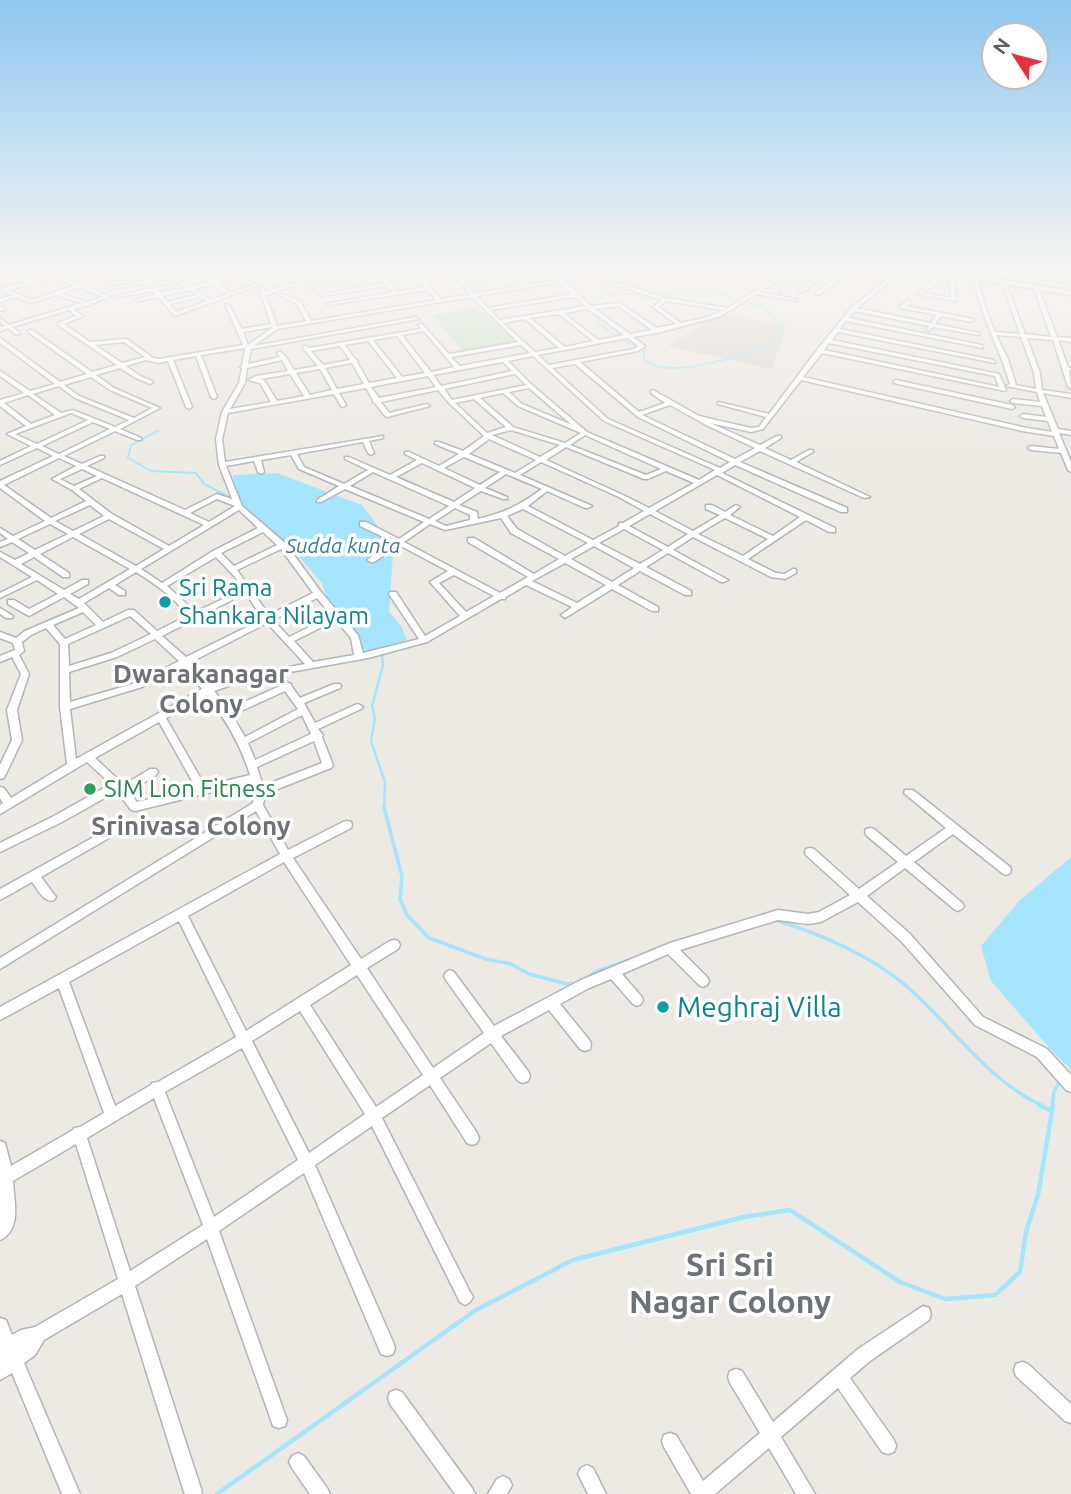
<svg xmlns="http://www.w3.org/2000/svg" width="1071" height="1494" viewBox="0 0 1071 1494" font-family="Ubuntu,sans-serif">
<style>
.education{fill:#ddd9d1}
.green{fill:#c6e4c0}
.water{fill:#a4e4fc}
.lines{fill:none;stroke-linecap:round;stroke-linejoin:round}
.stream-far3{stroke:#a4e4fc;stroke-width:2}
.stream-far2{stroke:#a4e4fc;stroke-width:2.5}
.stream-far1{stroke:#a4e4fc;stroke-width:3.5}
.stream{stroke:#a4e4fc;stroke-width:4.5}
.minor-casing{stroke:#b0b5b8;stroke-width:3}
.tertiary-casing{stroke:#b0b5b8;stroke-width:4}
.minor{fill:#fff;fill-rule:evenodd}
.tertiary{fill:#fff;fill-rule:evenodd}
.culture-dot{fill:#0f9aa8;stroke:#fff;stroke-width:2.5}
.leisure-dot{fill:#2e9e5b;stroke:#fff;stroke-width:2.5}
.labels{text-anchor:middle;stroke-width:7;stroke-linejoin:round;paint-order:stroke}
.far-water-label{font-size:21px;font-style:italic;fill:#3d7a9c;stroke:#fff}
.culture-label{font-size:24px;fill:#0d838f;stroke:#fff;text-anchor:start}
.leisure-label{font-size:24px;fill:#27864d;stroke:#fff;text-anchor:start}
.neighbourhood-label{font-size:26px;font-weight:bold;fill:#6c7275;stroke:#fff}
.near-culture-label{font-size:28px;fill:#0d838f;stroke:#fff;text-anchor:start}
.near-neighbourhood-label{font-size:32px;font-weight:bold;fill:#6c7275;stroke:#fff}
</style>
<rect width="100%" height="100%" fill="#ede9e3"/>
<!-- education -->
<polygon class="education" points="721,313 787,326 772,369 668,346"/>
<!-- green -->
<polygon class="green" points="477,307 516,342 463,351 432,315"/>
<!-- water -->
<g class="water">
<polygon points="277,473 362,505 377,525 393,554 389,612 401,626 407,640 365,652 351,628 327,598 322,583 294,551 237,499 233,475"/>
<polygon points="1071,857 1071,1069 1053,1052 991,981 981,946 1020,900"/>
</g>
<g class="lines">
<!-- stream-far3 -->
<g class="stream-far3">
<path d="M 637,347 C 616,337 595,328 591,304 L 607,294 L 631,294 L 652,298 L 688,290 L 715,292 L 764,308 L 784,326 L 770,344 L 732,358 L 692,367 L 673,368 L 659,367 L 644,361 L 644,350"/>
<polyline points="158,431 131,445 128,458 151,471 196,473 204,484 234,499"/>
<polyline points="240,502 250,511"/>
</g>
<!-- stream-far2 -->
<polyline class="stream-far2" points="375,647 382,655 383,665 372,706 375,718 371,741 385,782 384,809"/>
<!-- stream-far1 -->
<g class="stream-far1">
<polyline points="384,807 402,876 400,899 407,915 429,938 486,959 511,964 529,974 567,984 576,983"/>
<path d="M 776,920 C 822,935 868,954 905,985 C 952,1025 986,1080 1043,1106"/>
<polyline points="588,978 595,972 632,959"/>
<polyline points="1052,1106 1054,1091 1061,1081"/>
</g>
<!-- stream -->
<g class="stream">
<polyline points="1039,1105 1052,1111 1053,1105"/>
<polyline points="217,1494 476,1310 573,1260 744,1217 790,1210 900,1282 945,1299 995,1295 1020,1272 1026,1232 1038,1195 1052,1111"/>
</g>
<defs>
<g id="minor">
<path d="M 0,270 L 29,281 L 48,275 L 37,270 C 43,270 46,273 51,273 C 57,274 65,270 71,270 L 57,275 L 82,284 L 110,297 L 91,304 L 91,305 L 73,309 L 83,316 L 64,324 L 90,342 L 127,339 L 153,358 L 159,359 L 243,345 L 225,304 L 229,305 L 242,329 L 271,324 L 259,288 L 263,287 L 265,292 L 296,282 L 276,270 L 282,270 L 301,281 L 316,276 L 306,270 L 312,270 L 320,275 L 335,270 L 343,270 L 266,295 L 277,326 L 306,321 L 296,303 L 280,296 L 282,294 L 300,301 L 311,321 L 436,300 L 428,290 L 329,305 L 327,304 L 393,292 L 388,286 L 322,296 L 320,295 L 386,283 L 377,272 L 315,291 L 311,290 L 373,270 L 381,270 L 397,291 L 425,287 L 411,270 L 416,270 L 441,299 L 470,294 L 447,270 L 452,270 L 462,280 L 492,277 L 490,279 L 464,283 L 474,293 L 521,286 L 507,270 L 512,270 L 526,285 L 556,280 L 546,270 L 551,270 L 561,279 L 589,270 L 597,270 L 588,274 L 666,298 L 727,308 L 789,270 L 795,270 L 760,292 L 795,299 L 797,301 L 756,294 L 721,316 L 657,333 L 633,337 L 645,346 L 638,351 L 580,362 L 639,412 L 665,403 L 651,393 L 651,391 L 653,390 L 699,416 L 751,428 L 759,427 L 766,417 L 718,404 L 718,402 L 769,414 L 817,350 L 851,308 L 899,270 L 904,270 L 857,308 L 931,323 L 937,315 L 900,308 L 900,306 L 909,300 L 911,301 L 906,306 L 973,319 L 973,321 L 971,322 L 941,316 L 935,324 L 979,333 L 979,335 L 933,327 L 929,331 L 926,329 L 929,326 L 854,311 L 849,318 L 981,345 L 983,346 L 983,348 L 846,321 L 840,329 L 993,360 L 995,361 L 995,363 L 838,332 L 832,340 L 999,374 L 1006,390 L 1005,391 L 822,353 L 803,377 L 1022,427 L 1052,432 L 1048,421 L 1023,418 L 1020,416 L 1023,414 L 1046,417 L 1042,406 L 1013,403 L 1010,401 L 1013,399 L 1040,402 L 1037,392 L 1006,386 L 1010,384 C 1000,348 980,316 974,278 L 976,277 L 978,278 L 985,307 L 995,332 L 1020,334 L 1002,283 L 1004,282 L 1006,283 L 1025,334 L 1051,337 L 1034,288 L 1038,287 L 1057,337 L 1071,338 L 1071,342 L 1058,340 L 1068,367 L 1071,368 L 1071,370 L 1069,371 L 1071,389 L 1068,387 L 1053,340 L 1027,338 L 1040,373 L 1042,390 L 1071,394 L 1071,398 L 1043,393 L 1058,429 L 1071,431 L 1071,435 L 1059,433 L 1071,462 L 1071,472 L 1068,470 L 1061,453 L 1031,450 L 1028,448 L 1031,446 L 1059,449 L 1054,436 L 1022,431 L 801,380 L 763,429 L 751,432 L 710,423 L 760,445 L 777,436 L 781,436 L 781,438 L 765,448 L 791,460 L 809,450 L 813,450 L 813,452 L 796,462 L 870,497 L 864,498 L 760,451 L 740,462 L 847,508 L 847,512 L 841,512 L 735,465 L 722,473 L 835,528 L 835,532 L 829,532 L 806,520 L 748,559 L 776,573 L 784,574 L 793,569 L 796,569 L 796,573 L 785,579 L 771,577 L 693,537 L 673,550 L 728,580 L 724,582 L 721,582 L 668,553 L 646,567 L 691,591 L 691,595 L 685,595 L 640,571 L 618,585 L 658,607 L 658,611 L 652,611 L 612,589 L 565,618 L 561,615 L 572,607 L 526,585 L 506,597 L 505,599 L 501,599 L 427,642 L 368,658 L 279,674 L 288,683 L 291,684 L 292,687 L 300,698 L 334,684 L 340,684 L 341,686 L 340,688 L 304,703 L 315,723 L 355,705 L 358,704 L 363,707 L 361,709 L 318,729 L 323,735 L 322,737 L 333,765 L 331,768 L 265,794 L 263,805 L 288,850 L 343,822 L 347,821 L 351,822 L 352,825 L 351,828 L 293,858 L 361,959 L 390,941 L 394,940 L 398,941 L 400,945 L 398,949 L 367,968 L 433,1068 L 484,1033 L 446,980 L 444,976 L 446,972 L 450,970 L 454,972 L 494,1026 L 581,980 L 670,943 L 778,910 L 808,914 L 819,912 L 850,895 L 806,855 L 805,852 L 806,849 L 810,848 L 814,849 L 859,889 L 898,862 L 866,835 L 865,832 L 866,829 L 870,828 L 874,829 L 906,856 L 946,828 L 904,793 L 905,790 L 913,790 L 1010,867 L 1011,870 L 1010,873 L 1006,875 L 1002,873 L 953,834 L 914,862 L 962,903 L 964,906 L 962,909 L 958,911 L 954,909 L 905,868 L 867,896 L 910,934 L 983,1017 L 1047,1049 L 1071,1075 L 1071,1092 L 1066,1090 L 1037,1057 L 975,1025 L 902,942 L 858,902 L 821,922 L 808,924 L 778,920 L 680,950 L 707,977 L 709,981 L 707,985 L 703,987 L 699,985 L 668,954 L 622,974 L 641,996 L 643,1000 L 641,1004 L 637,1006 L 633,1004 L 611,979 L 589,988 L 560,1004 L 590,1041 L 591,1045 L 590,1049 L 585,1051 L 580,1049 L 549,1010 L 501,1036 L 528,1071 L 530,1076 L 528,1081 L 523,1083 L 518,1081 L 491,1043 L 440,1078 L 477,1133 L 479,1138 L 477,1143 L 472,1145 L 467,1143 L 430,1085 L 382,1118 L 470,1292 L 473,1297 L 470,1302 L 465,1305 L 460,1302 L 372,1126 L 315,1165 L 393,1342 L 395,1348 L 393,1354 L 387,1356 L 381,1354 L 304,1173 L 219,1231 L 287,1420 L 285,1426 L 279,1428 L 273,1426 L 271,1420 L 207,1239 L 135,1286 L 202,1492 L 201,1494 L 185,1494 L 184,1492 L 122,1294 L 44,1340 L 35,1355 L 24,1363 L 80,1494 L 62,1494 L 12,1373 L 0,1380 L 0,1318 L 6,1320 L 12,1335 L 21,1330 L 35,1327 L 118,1279 L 76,1144 L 13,1181 C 14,1201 22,1230 0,1240 L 0,1141 L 5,1143 L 11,1166 L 73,1130 L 74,1128 L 80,1127 L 104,1113 L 59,988 L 0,1020 L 0,1007 L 280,854 L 256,811 L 0,969 L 0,958 L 253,803 L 255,792 L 252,782 L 207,793 L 203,796 L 200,795 L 135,811 L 131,810 L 117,791 L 62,822 L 0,852 L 0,843 L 54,816 L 111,784 L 87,762 L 0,814 L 0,805 L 3,803 L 0,798 L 0,787 L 4,788 L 11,798 L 67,764 L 60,707 L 60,644 L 46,628 L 31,635 L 22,642 L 24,651 L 19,655 L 29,674 L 17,710 L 22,740 L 4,778 L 0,779 L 0,765 L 12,740 L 7,710 L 21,674 L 12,657 L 0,662 L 0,656 L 15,650 L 13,643 L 0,638 L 0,632 L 16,638 L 25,631 L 79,608 L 64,597 L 29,616 L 8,604 L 8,600 L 14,600 L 29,609 L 58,594 L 37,580 L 0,598 L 0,593 L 32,577 L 0,557 L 0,552 L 15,560 L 29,553 L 12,542 L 0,547 L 0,542 L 8,539 L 0,533 L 0,528 L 13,536 L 45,521 L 0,488 L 0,481 L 53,456 L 37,448 L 0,465 L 0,461 L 31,446 L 7,434 L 26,426 L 0,406 L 0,400 L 24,393 L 0,376 L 0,371 L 30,391 L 55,384 L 0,343 L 0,338 L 60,382 L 87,374 L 28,332 L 28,330 L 32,330 L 92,372 L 117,365 L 58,325 L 58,323 L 76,316 L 69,310 L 12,327 L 19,332 L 19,334 L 15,334 L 8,328 L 0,331 L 0,327 L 5,326 L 0,322 L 0,318 L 9,325 L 82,303 L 56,295 L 32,303 L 16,297 L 0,302 L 0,299 L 12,295 L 1,291 L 1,289 L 25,282 L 0,273 ZM 585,275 L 662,300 L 653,307 L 676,324 L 657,328 L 619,303 L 591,306 L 564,281 ZM 52,277 L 74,285 L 32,300 L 8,290 L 33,284 ZM 559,282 L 572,294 L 488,308 L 477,296 ZM 79,287 L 103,297 L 87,302 L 61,294 ZM 472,297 L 518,342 L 449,354 L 421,323 L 418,325 L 421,329 L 309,348 L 307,346 L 303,346 L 303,348 L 318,366 L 294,370 L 286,357 L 280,351 L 277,353 L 280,357 L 248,364 L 251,349 L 419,319 L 416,317 L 254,346 L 277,329 ZM 575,297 L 585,306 L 500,320 L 490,310 ZM 666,301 L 723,310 L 705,318 L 681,323 L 659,307 ZM 618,306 L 652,330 L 630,334 L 595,309 ZM 588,309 L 624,335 L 598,340 L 564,313 ZM 559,314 L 593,341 L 565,347 L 530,318 ZM 525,319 L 559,348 L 535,352 L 503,323 ZM 272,327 L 272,328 L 248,345 L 243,332 ZM 424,331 L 454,367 L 431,372 L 402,335 ZM 996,335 L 1021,337 L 1034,373 L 1036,389 L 1016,385 L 1008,359 ZM 397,336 L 425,373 L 402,377 L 373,340 ZM 628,338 L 638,346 L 634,349 L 549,365 L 538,355 ZM 368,341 L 397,378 L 369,383 L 357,362 L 358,361 L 355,359 L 345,345 ZM 124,342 L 145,357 L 122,363 L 95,345 ZM 829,343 L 995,376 L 999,387 L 824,350 ZM 521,345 L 530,353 L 460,366 L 451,357 ZM 340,346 L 350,360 L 323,365 L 311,351 ZM 245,348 L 242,366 L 240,367 L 242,368 L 239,383 L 222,412 L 216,439 L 219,465 L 232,499 L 217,494 L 185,510 L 87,466 L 104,458 L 104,456 L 100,456 L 82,464 L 64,456 L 115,431 L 137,440 L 141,440 L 141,438 L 120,429 L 160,408 L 114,388 L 96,375 L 120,368 L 136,378 L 150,384 L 153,382 L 152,381 L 140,376 L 126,366 L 146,360 L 159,363 L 168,361 L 186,407 L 189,409 L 192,407 L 173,360 L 196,356 L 211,397 L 214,399 L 217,397 L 201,355 ZM 533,356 L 604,421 L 715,470 L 699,480 L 587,432 L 532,385 L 508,361 ZM 282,360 L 288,371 L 256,376 L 248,380 L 260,383 L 271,402 L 230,409 L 245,383 L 247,368 ZM 503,362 L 512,371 L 441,386 L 433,375 ZM 352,363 L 364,384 L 337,389 L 325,368 ZM 575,364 L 638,417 L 730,462 L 720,468 L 608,419 L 552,368 ZM 320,369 L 332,390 L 310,395 L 296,373 ZM 290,374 L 304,396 L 277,401 L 264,380 L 260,379 ZM 515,374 L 526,385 L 452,400 L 444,389 ZM 428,376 L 436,387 L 379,398 L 371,387 ZM 91,377 L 110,390 L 152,408 L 134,418 L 79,396 L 64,385 ZM 59,386 L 75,398 L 129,420 L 115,427 L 73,410 L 61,413 L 33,394 ZM 366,388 L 373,400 L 373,402 L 375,403 L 385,416 L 387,417 L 430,406 L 427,404 L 389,413 L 381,402 L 438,390 L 449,403 L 484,436 L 463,451 L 439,442 L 435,442 L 435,444 L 459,454 L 439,466 L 409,452 L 405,452 L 405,454 L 417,460 L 390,475 L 349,457 L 345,457 L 345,459 L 368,470 L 344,484 L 304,467 L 297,454 L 363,442 L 368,453 L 371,455 L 374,453 L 369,441 L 383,438 L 383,436 L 225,462 L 222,439 L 228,413 L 334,394 L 341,406 L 343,407 L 346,405 L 339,393 ZM 529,388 L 572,425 L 522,404 L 509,392 ZM 503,393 L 518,406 L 581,433 L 565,443 L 513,427 L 480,398 ZM 28,395 L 55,415 L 31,424 L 4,403 ZM 474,399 L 506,427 L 487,433 L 455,403 ZM 670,405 L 708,426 L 755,448 L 735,459 L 642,415 ZM 71,413 L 88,420 L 37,444 L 15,434 ZM 93,422 L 110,429 L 59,454 L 42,446 ZM 511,430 L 560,445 L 540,457 L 492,435 ZM 585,435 L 661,469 L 646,475 L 570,445 ZM 489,439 L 536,460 L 515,473 L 469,454 ZM 566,447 L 644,479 L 648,479 L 666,471 L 694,483 L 649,508 L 623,495 L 546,460 ZM 291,455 L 299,469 L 339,486 L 317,500 L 317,502 L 321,502 L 345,489 L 424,522 L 399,539 L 366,522 L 360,522 L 360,526 L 394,542 L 367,560 L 371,562 L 374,562 L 399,545 L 448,571 L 430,582 L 460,616 L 425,636 L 396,592 L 390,592 L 389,594 L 419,639 L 363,653 L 358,635 L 321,592 L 285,543 L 242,506 L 226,466 L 254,461 L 258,472 L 261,474 L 264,472 L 261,460 ZM 464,457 L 500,472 L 480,485 L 444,468 ZM 59,458 L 76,466 L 52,479 L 72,490 L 86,501 L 51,518 L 4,485 ZM 541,462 L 619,497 L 644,511 L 623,523 L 619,523 L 619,526 L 593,540 L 528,506 L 547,491 L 585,508 L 588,508 L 592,506 L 520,475 ZM 422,463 L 475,488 L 454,502 L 396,477 ZM 82,469 L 97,476 L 74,486 L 60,479 ZM 373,472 L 449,506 L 429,519 L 350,486 ZM 506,474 L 542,489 C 518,506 506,512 478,519 L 477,512 L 459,505 L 481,491 L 503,499 L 507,499 L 507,497 L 485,488 ZM 717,475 L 800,517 L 773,536 L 730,515 L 740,507 L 736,505 L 725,512 L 712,505 L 706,505 L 706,509 L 720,515 L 693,531 L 655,511 ZM 102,478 L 204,525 L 169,546 L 112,514 L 79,489 ZM 217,499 L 235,506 L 209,522 L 190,513 ZM 90,505 L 104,516 L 73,531 L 55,521 ZM 455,508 L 470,515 L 470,520 L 446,526 L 435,521 ZM 523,509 L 588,543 L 565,556 L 517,529 L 507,516 ZM 239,510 L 258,528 L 213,551 L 162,583 L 141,569 ZM 650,514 L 688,534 L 668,547 L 629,526 ZM 501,518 L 511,533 L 559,559 L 534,574 L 474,538 L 468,538 L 468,542 L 528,577 L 500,593 L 404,542 L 430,524 L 445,530 ZM 725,518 L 768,539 L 743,556 L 698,534 ZM 109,519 L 164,549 L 136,566 L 79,534 ZM 50,524 L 68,534 L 35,550 L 18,539 ZM 624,529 L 663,550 L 640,564 L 599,543 ZM 263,532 L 277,545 L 234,566 L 221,553 ZM 73,537 L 130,569 L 79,599 L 70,594 L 88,584 L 88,580 L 82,580 L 64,590 L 21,564 L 34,557 L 63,577 L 69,577 L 69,573 L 40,554 ZM 594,546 L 634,568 L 612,582 L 571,559 ZM 281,549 L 313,593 L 269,615 L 237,570 ZM 216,557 L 235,577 L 263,619 L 186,657 L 162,636 L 232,600 L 228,597 L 225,598 L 193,613 L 187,604 L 167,586 ZM 565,563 L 606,585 L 577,603 L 532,581 ZM 136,572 C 155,584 175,597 187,616 L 157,631 L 134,610 L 128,610 L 103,622 L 84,603 L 109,588 L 119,595 L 125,595 L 125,591 L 115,585 ZM 454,575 L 494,596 L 466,612 L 439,583 ZM 317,598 L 332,616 L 289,637 L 273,620 ZM 83,612 L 96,625 L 65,639 L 53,625 ZM 130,616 L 151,634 L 111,653 L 69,666 L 68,644 ZM 336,620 L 351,638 L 354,655 L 313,662 L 294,641 ZM 267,623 L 305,664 L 242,675 L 210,686 L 191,662 ZM 155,639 L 179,661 L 136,683 L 70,702 L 69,672 L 117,657 ZM 184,666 L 202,689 L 76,759 L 70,709 L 142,687 ZM 270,676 L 280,686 L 229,709 L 214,691 L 243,681 ZM 285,691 L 298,709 L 245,737 L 232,715 ZM 207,695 C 226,720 241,745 250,775 L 205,786 L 166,718 ZM 302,715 L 311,734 L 255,760 L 248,743 ZM 159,722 L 196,788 L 137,802 L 129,792 L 156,775 L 158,772 L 156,769 L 150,769 L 124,785 L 95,758 ZM 314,741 L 322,763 L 263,786 L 257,767 ZM 284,862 L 351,965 L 246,1031 L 188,916 ZM 179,921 L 236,1037 L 158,1082 L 152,1083 L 151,1085 L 115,1106 L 69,982 ZM 357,975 L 423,1075 L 376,1107 L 310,1005 ZM 300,1011 L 365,1114 L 309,1153 L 252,1041 ZM 242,1048 L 298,1160 L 214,1217 L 165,1092 ZM 154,1098 L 203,1225 L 130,1271 L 87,1138 Z"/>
<polygon points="84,270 92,270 111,278 107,279"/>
<path d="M 127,270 L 133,270 L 149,280 L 168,277 L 168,279 L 152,282 L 156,287 L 172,285 L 172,287 L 158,290 L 161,293 L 186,288 L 174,280 L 176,278 L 191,286 L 209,282 L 193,270 L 197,270 L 214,281 L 252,273 L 249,270 L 258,272 L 258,274 L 217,283 L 231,293 L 258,283 L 262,284 L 175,316 L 158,297 L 138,301 L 136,300 L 156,294 L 153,291 L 119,297 L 117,296 L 151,288 L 147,283 L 108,290 L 108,288 L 144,281 ZM 212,284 L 227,294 L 211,300 L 194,289 ZM 189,290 L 197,295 L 167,302 L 163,296 ZM 200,297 L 207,301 L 176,312 L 170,304 Z"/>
<polygon points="811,270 817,270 783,292 779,291"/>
<polygon points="825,270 831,270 803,292 799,292 799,290"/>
<polygon points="847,270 853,270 820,294 816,294 816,292"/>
<polygon points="984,270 997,270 1071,281 1071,283 1006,275 1003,278 1001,277 1001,274"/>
<polygon points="1063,270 1071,270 1071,273 1063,271"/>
<path d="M 940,273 L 944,274 L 942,276 L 954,279 L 956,301 L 917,294 ZM 940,279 L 950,280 L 951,298 L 923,293 Z"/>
<polygon points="0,306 5,309 5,311 0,310"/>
<polygon points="896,380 1012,405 1015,407 1012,409 894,383 894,381"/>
<polygon points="0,608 13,616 12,618 6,618 0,614"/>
<path d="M 112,827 L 116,828 L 117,831 L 116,834 L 41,877 L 56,897 L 54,900 C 44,904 38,889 32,882 L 0,900 L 0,889 Z"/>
<polygon points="923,1306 929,1308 931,1314 929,1320 870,1361 850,1378 894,1440 896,1446 894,1452 888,1454 882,1452 838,1388 781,1437 815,1494 796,1494 769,1448 715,1494 691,1494 664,1447 662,1441 664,1435 670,1433 676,1435 703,1481 760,1433 730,1383 728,1377 730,1371 736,1369 742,1371 773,1422 858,1349"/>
<polygon points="1022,1362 1028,1364 1071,1404 1071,1423 1065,1421 1016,1376 1014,1370 1016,1364"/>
<polygon points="396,1390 402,1392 472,1488 475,1494 455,1494 390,1404 388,1398 390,1392"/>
<polygon points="298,1453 304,1456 327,1488 330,1494 310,1494 292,1468 289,1462 292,1456"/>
<polygon points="587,1465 593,1468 606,1494 588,1494 578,1474 581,1468"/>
<polygon points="503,1476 509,1479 512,1485 507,1494 488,1494 497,1479"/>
</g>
<polygon id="tertiary" points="923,270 940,270 1071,291 1071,295"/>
</defs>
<!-- minor casing -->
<use href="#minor" class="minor-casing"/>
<!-- tertiary casing -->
<use href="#tertiary" class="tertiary-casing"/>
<!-- minor -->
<use href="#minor" class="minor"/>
<!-- tertiary -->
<use href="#tertiary" class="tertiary"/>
</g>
<!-- sky -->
<linearGradient id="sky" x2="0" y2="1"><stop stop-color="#8dc7f0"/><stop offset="0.56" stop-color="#f7f5f2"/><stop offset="1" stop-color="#f7f5f2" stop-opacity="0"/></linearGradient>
<rect width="1071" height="480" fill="url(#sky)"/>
<!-- markers -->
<g class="culture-dot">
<circle cx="165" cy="602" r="7"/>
<circle cx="663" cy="1007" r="7"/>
</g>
<circle class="leisure-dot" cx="90" cy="789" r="7"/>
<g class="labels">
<!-- far-water labels -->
<g class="far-water-label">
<text x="343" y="553">Sudda kunta</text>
</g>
<!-- culture labels -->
<g class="culture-label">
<text x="179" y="596">Sri Rama<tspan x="179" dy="28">Shankara Nilayam</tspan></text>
</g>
<!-- leisure labels -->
<g class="leisure-label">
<text x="104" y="797">SIM Lion Fitness</text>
</g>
<!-- neighbourhood labels -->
<g class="neighbourhood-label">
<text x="201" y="683">Dwarakanagar<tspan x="201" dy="30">Colony</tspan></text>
<text x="191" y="835">Srinivasa Colony</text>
</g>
<!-- near-culture labels -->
<g class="near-culture-label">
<text x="677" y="1017">Meghraj Villa</text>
</g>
<!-- near-neighbourhood labels -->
<g class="near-neighbourhood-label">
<text x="730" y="1276">Sri Sri<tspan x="730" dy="37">Nagar Colony</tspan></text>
</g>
</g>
<!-- north arrow -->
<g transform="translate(1015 56) rotate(306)"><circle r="33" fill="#ffffff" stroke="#bdbfc1" stroke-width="2"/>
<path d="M0-5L12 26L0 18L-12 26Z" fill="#e33341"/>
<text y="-10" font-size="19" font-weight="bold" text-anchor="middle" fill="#5b6063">N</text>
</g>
</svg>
